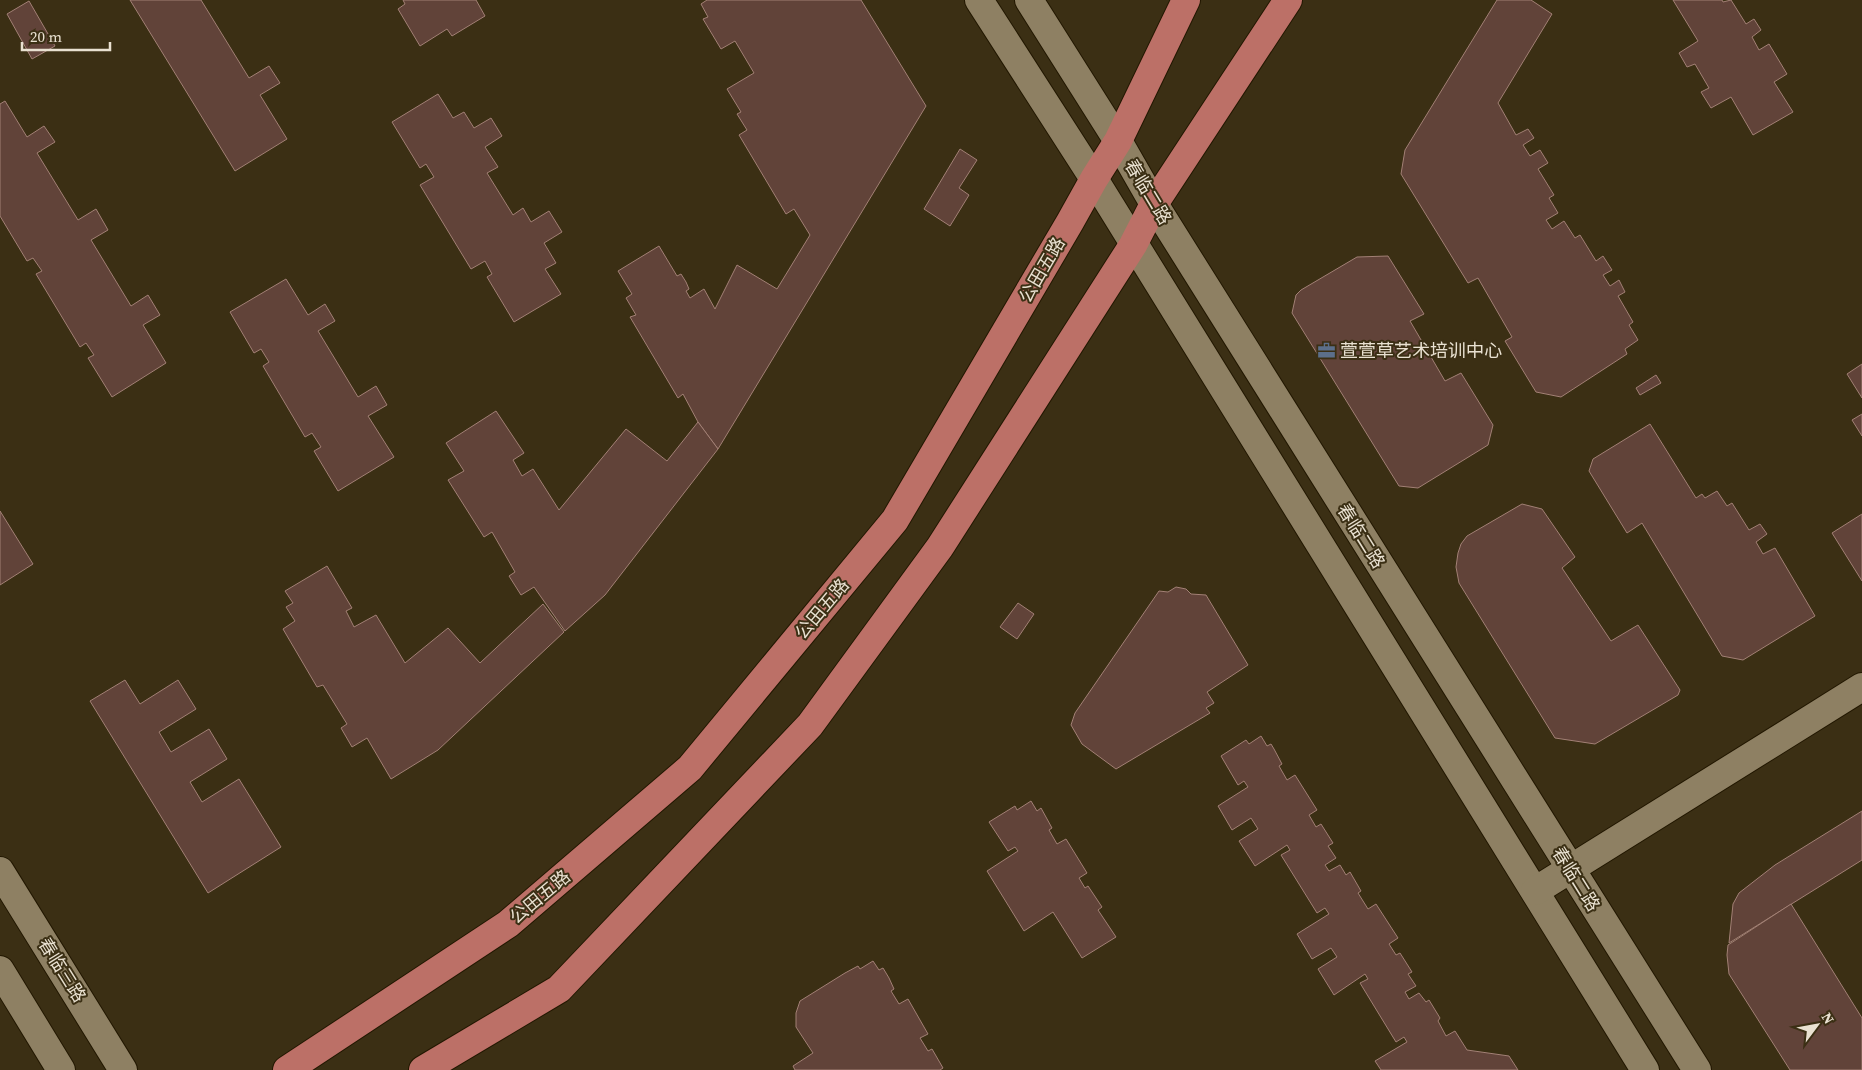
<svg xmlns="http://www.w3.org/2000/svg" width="1862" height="1070" viewBox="0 0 1862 1070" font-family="'Source Serif 4','Noto Sans SC',serif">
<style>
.building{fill:#614339;stroke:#a28075}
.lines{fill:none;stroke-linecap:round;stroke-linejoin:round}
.minor-casing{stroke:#221700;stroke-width:30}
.major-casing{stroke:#221700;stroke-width:30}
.minor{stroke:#8e8063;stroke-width:28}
.major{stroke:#bc7067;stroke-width:28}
.labels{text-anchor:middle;stroke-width:4;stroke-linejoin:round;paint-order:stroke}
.street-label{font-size:18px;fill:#e9e1d1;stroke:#3b2f14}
.poi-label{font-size:18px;fill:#e9e1d1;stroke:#3b2f14;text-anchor:start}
</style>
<rect width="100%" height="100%" fill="#3b2f14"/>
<!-- building -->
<g class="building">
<polygon points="130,0 201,0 249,78 269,66 280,83 260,95 287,139 235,171"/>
<polygon points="403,0 476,0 485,16 452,36 447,29 420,46 398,9 405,4"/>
<polygon points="707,0 861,0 926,106 718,449 698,422 683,394 678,398 630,317 636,315 626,298 632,294 618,271 659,246 677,276 681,274 686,282 689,289 686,291 690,298 704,289 715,309 737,265 777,289 810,235 794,209 786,214 739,135 747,130 737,114 741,112 727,89 754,73 735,41 721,49 703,19 708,17 701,4"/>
<polygon points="1497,0 1531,0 1552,14 1498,103 1516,135 1528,129 1534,138 1523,145 1530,156 1540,150 1548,163 1538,169 1554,195 1549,198 1558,213 1546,220 1552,229 1564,221 1575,238 1580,235 1596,261 1603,256 1612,270 1603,275 1610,286 1619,280 1625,292 1618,296 1633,322 1629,325 1638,340 1625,349 1627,354 1561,397 1536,392 1505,341 1512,337 1478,278 1468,283 1401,174 1405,150"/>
<polygon points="1673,0 1722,0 1723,2 1731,0 1746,24 1754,19 1761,30 1752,37 1759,50 1769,44 1787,74 1774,82 1793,112 1753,135 1731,97 1711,108 1701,92 1709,88 1695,64 1687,67 1679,53 1698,41"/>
<polygon points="29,1 55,46 32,59 7,14"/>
<polygon points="438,94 453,118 464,112 474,128 491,118 502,136 485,147 498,167 487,173 513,215 523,208 531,222 549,211 562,232 544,243 556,263 545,269 561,294 514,322 487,277 492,274 485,261 471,269 420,185 434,177 426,164 420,168 392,122"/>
<polygon points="5,101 27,137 44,126 55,142 37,153 78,220 96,209 108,230 91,240 131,306 148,295 160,315 143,325 166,363 112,397 88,358 94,355 86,343 80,347 36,274 42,271 33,258 27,261 0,216 0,104"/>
<polygon points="960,149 977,160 959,188 969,195 950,226 924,209"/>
<polygon points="1388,256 1424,314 1410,321 1445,381 1461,373 1493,425 1488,445 1418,488 1399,486 1292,313 1296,295 1301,290 1357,257"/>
<polygon points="286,279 308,315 325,304 335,321 318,331 358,397 376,386 387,405 368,416 394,457 338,491 314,451 321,447 312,433 305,437 263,366 269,362 261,349 254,353 230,312"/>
<polygon points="1862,364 1862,398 1847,374"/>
<polygon points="1656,375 1661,383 1640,395 1636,388"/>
<polygon points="496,411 524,453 513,460 522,476 533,469 559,510 626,429 667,461 698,422 718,449 605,595 565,631 534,587 521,595 509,576 515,572 492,532 484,537 448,480 464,471 446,443"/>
<polygon points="1862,414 1862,436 1852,420"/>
<polygon points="1650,424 1696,498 1702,494 1705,498 1717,491 1727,506 1732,503 1749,530 1760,524 1767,534 1756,542 1763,554 1775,548 1815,616 1743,660 1722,656 1642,523 1627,533 1589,471 1593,459"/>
<polygon points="1522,504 1542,509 1575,557 1562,568 1611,641 1638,625 1680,690 1678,695 1595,744 1555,738 1459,583 1456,567 1458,553 1461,544 1467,536"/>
<polygon points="0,511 33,564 0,585"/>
<polygon points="1862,514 1862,581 1832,533"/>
<polygon points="327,566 352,608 346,611 354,627 376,615 405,663 448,628 480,663 543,604 564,632 438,750 391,779 367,738 352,747 341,728 347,724 323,685 317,687 283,629 295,621 286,607 293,603 285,591"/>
<polygon points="1176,587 1186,589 1191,594 1206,595 1248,665 1207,692 1214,703 1206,708 1210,713 1116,769 1082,744 1071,725 1075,713 1159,591 1168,592"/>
<polygon points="1018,603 1034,614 1017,639 1000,627"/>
<polygon points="125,680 140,704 178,680 196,709 159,732 171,752 209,729 227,759 190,782 202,802 239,779 281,847 208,893 90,701"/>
<polygon points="1261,736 1267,746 1271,744 1274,749 1282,764 1279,766 1287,780 1295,775 1317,810 1309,815 1316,827 1321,824 1333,843 1328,846 1336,858 1325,865 1329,871 1340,865 1346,875 1350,872 1361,891 1358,893 1368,909 1376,904 1398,938 1389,944 1396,955 1400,953 1412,972 1408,974 1416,986 1405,992 1409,999 1419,993 1426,1002 1429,1000 1440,1018 1438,1021 1446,1036 1455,1031 1467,1050 1509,1056 1518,1070 1381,1070 1375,1061 1407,1042 1404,1037 1396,1042 1385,1024 1360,983 1368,979 1365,974 1334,995 1318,969 1337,957 1331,948 1312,959 1297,934 1329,914 1325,908 1317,913 1281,855 1290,850 1287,845 1255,866 1239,841 1258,829 1251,818 1232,830 1218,806 1248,787 1244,781 1238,785 1221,756 1246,740 1249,744"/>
<polygon points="1031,801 1037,811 1041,808 1052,828 1049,830 1057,844 1066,839 1087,873 1079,878 1085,888 1088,886 1102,907 1098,910 1116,937 1082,958 1053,912 1024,931 987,871 1018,851 1015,847 1008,851 989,822 1015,806 1017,810"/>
<polygon points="1862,811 1862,860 1729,943 1733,904 1739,893 1775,865"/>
<polygon points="1791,904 1862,1018 1862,1070 1790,1070 1729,974 1727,955 1728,945"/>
<polygon points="873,961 879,970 883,968 889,978 894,989 891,991 899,1004 908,999 928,1034 920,1038 928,1051 932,1049 943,1068 940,1070 795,1070 793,1066 813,1053 796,1027 796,1013 800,1001 845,973 858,966 860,969"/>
</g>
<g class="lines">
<defs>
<g id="minor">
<polyline points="979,0 1094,179 1645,1070"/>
<polyline points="1029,0 1118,141 1154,204 1697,1070"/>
<polyline points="0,871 123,1070"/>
<polyline points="1535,891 1862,687"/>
<polyline points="0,970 61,1070"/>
</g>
<g id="major">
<polyline points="287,1070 508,924 690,768 895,520 1070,222 1094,179 1118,141 1186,0"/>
<polyline points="423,1070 559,989 810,725 940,547 1133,245 1154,204 1288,0"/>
</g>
</defs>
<!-- minor casing -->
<use href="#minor" class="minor-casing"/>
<!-- major casing -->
<use href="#major" class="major-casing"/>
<!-- minor -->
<use href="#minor" class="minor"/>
<!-- major -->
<use href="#major" class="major"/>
</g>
<!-- icons -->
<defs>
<symbol id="office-bare" viewBox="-9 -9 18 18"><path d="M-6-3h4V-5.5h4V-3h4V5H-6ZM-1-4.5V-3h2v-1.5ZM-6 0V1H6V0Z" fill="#5c6f8a" stroke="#3b2f14" stroke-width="2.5" paint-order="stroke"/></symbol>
</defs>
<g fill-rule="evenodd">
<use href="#office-bare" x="1314" y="338" width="25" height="25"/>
</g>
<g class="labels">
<!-- street labels -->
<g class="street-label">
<text transform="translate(1148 192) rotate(59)" y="6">春临二路</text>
<text transform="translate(1042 270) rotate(-60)" y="6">公田五路</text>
<text transform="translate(1361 536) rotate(58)" y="6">春临二路</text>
<text transform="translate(822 609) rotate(-50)" y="6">公田五路</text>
<text transform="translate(1576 879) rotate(58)" y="6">春临二路</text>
<text transform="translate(540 897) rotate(-40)" y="6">公田五路</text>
<text transform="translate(62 970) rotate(58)" y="6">春临三路</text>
</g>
<!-- poi labels -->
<g class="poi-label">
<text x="1340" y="357">萱萱草艺术培训中心</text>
</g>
</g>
<!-- north arrow -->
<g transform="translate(1817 1025) rotate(58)" stroke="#3b2f14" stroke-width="4" paint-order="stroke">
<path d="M0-4L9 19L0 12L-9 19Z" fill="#e9e1d1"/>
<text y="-8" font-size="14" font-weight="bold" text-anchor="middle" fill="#e9e1d1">N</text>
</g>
<!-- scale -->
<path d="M22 42v8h88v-8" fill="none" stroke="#e9e1d1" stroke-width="2.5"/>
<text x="30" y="42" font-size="15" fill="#e9e1d1" stroke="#3b2f14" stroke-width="4" paint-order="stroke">20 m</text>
</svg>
